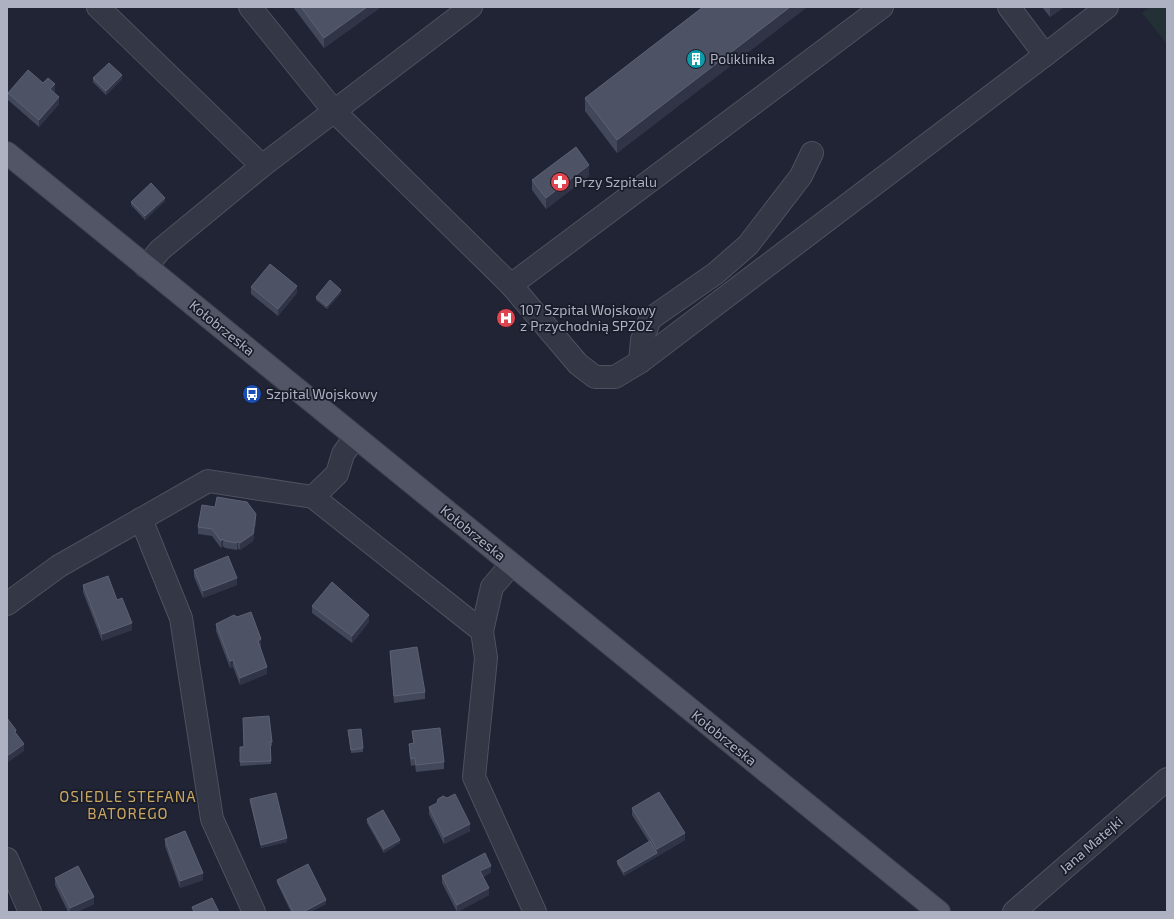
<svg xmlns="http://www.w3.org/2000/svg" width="1174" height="919" viewBox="0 0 1174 919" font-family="'Exo 2',sans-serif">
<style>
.green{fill:#233136}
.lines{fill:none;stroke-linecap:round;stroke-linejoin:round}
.minor-casing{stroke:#4e5160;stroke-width:24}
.major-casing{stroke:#3d404e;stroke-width:24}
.minor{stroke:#343745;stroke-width:22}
.major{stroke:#515565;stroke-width:22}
.wall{fill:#42475a}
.shaded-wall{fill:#303446}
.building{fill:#4e5265;stroke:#5d6174}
.labels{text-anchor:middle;stroke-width:3.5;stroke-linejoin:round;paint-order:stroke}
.poi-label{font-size:14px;fill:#aeb1c2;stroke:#191c29;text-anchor:start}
.street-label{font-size:14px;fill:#aeb1c2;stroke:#191c29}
.neighbourhood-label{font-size:15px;letter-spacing:1px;fill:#cba660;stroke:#191c29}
</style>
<rect width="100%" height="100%" fill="#202434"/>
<!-- green -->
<polygon class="green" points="1150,7 1167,7 1167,44 1142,13"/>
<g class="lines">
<defs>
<g id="minor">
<polyline points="98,7 262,166"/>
<polyline points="250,7 334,111 511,285 578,364 595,377 615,377 640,362 1045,55 1009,7"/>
<polyline points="1045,55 1107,7"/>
<polyline points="146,267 160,250 262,166 471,7"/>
<polyline points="511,285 882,7"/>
<polyline points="640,362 642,340 650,319 716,273 748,245 801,176 812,153"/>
<polyline points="313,497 337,474 343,454 355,437"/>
<polyline points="141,519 181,618 212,819 254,912"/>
<polyline points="7,604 59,566 208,481 313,497 482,631 486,658 474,777 535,912"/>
<polyline points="482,631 492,587 511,565"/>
<polyline points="7,859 30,912"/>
<polyline points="1014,912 1167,779"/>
</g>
<polyline id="major" points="7,153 939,912"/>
</defs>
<!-- minor casing -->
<use href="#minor" class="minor-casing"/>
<!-- major casing -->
<use href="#major" class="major-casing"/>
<!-- minor -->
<use href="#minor" class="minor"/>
<!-- major -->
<use href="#major" class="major"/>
</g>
<!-- wall -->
<g class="wall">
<polygon points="293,7 381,7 324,48"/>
<polygon points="703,7 807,7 617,153 585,111 585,98"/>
<polygon points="1042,7 1064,7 1050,17"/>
<polygon points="93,78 122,79 106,95 93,82"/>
<polygon points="43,83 55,91 54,92 59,104 39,127 8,100 8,93"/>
<polygon points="589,176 546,209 532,190 532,180"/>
<polygon points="165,201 145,220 131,205 131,202"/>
<polygon points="251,287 297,293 278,316 251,294"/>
<polygon points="341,293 327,309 316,300 316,297"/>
<polygon points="256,521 253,541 240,550 238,548 237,550 225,548 223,546 221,548 212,536 198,534 198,527"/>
<polygon points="194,570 237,585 203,598 194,577"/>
<polygon points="83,585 132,630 102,641 83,592"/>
<polygon points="312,606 369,622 352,643 312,613"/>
<polygon points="216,624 261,646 260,647 267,674 240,685 233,667 230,668 216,631"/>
<polygon points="390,651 425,692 425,699 394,703 390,658"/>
<polygon points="348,730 363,748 363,752 351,753"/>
<polygon points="412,731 444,762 444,769 416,772 415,765 411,766 409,751 409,744 413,743"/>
<polygon points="272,742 272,746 271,746 271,764 240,766 240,747"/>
<polygon points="250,799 287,842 261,848 250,802"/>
<polygon points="429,807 470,831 444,844 429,814"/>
<polygon points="632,808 685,840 624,876 617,864 617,861 649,842 632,815"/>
<polygon points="367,819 400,843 384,853 367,823"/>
<polygon points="165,839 203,880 180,888 165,846"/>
<polygon points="491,872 483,877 489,895 457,912 442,883 442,876"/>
<polygon points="55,878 94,904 77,912 68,912 55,885"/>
<polygon points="277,880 326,904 310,912 291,912 277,883"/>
</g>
<!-- shaded-wall -->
<g class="shaded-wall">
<polygon points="367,7 381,7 324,48 324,38"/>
<polygon points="790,7 807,7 617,153 617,140"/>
<polygon points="1050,7 1064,7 1050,17"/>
<polygon points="122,75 122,79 106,95 106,91"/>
<polygon points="55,84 55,91 50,96 50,89"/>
<polygon points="59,97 59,104 39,127 39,120"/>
<polygon points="589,165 589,176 546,209 546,198"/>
<polygon points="165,198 165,201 145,220 145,216"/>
<polygon points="297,286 297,293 278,316 278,309"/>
<polygon points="341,290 341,293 327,309 327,306"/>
<polygon points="256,514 256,521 253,541 240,550 240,543"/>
<polygon points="223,539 223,546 221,548 221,541"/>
<polygon points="238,541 238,548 237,550 237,543"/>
<polygon points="237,578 237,585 203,598 203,591"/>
<polygon points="369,615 369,622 352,643 352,636"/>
<polygon points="132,623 132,630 102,641 102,634"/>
<polygon points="261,639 261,646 258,648 258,641"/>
<polygon points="233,660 233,667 230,668 230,661"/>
<polygon points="267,667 267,674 240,685 240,678"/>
<polygon points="24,744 24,751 7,763 7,756"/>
<polygon points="470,824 470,831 444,844 444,837"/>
<polygon points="685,833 685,840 624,876 624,872 657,853 657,849"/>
<polygon points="287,838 287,842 261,848 261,845"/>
<polygon points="400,840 400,843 384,853 384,849"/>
<polygon points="491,866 491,872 480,878 480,871"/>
<polygon points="203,873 203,880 180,888 180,881"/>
<polygon points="489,888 489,895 457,912 457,905"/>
<polygon points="94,897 94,904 77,912 70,912 70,908"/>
<polygon points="326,900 326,904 310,912 303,912"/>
</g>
<!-- building -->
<g class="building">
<polygon points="301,7 367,7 324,38"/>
<polygon points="703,7 790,7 617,140 585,98"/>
<polygon points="109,63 122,75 106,91 93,78"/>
<polygon points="28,70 43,83 48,78 55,84 50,89 59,97 39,120 8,93"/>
<polygon points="576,147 589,165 546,198 532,180"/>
<polygon points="151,183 165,198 145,216 131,202"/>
<polygon points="270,264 297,286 278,309 251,287"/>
<polygon points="330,280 341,290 327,306 316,297"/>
<polygon points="217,497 247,502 256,514 253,534 240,543 238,541 237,543 225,541 223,539 221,541 212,529 198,527 202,505 215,507"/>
<polygon points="228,556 237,578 203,591 194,570"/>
<polygon points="108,576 117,600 122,598 132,623 102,634 83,585"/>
<polygon points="332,582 369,615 352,636 312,606"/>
<polygon points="251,612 261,639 258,641 267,667 240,678 233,660 230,661 216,624 234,615 237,617"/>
<polygon points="417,647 425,692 394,696 390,651"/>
<polygon points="269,716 272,742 270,742 271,761 240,762 240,747 244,747 243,718"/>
<polygon points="7,718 16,730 15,732 24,744 7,756"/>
<polygon points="440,728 444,762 416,765 415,758 411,759 409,744 414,743 412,731"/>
<polygon points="361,729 363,748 351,750 348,730"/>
<polygon points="659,792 685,833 657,849 632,808"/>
<polygon points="276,793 287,838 261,845 250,799"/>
<polygon points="455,794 470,824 444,837 429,807 437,803 438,799 443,796 447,798"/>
<polygon points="383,810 400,840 384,849 367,819"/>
<polygon points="185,831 203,873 180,881 165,839"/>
<polygon points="650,841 657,853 624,872 617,861"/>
<polygon points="485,853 491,866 480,871 489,888 457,905 442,876"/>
<polygon points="308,864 326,900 303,912 293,912 277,880"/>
<polygon points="78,866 94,897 70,908 55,878"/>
<polygon points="212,898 219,912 194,912 192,907"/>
</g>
<!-- icons -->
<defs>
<symbol id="building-disc" viewBox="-11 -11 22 22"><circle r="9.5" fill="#0f9aa8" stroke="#191c29"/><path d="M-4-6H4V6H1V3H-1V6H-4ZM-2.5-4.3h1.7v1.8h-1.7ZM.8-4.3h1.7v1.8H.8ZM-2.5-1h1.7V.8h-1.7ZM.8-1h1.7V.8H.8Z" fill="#fff"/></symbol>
<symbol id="pharmacy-disc" viewBox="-11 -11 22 22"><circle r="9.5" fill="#e0444e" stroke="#191c29"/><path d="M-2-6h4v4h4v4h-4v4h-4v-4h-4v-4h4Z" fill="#fff"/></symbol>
<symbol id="hospital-disc" viewBox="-11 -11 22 22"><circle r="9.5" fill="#e0444e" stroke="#191c29"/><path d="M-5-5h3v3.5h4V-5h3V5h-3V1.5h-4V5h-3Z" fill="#fff"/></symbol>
<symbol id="bus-disc" viewBox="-11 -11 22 22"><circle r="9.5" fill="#1a4fb4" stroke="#191c29"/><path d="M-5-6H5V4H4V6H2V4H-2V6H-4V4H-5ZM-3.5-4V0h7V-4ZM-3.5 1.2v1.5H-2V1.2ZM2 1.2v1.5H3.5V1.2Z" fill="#fff"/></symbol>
</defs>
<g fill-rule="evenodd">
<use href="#building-disc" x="685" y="48" width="22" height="22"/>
<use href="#pharmacy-disc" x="549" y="171" width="22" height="22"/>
<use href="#hospital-disc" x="495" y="307" width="22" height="22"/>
<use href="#bus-disc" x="241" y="383" width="22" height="22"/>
</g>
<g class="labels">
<!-- poi labels -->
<g class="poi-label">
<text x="710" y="64">Poliklinika</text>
<text x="574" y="187">Przy Szpitalu</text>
<text x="520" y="315">107 Szpital Wojskowy<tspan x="520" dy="16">z Przychodnią SPZOZ</tspan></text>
<text x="266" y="399">Szpital Wojskowy</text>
</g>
<!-- street labels -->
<g class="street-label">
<text transform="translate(222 328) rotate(39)" y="5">Kołobrzeska</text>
<text transform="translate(473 533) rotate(39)" y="5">Kołobrzeska</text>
<text transform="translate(724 738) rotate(39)" y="5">Kołobrzeska</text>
<text transform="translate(1091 845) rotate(-41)" y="5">Jana Matejki</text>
</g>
<!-- neighbourhood labels -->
<g class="neighbourhood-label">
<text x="128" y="802">OSIEDLE STEFANA<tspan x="128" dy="17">BATOREGO</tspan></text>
</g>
</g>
<!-- border -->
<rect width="1174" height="919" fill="none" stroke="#aeb1c2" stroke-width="16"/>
</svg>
